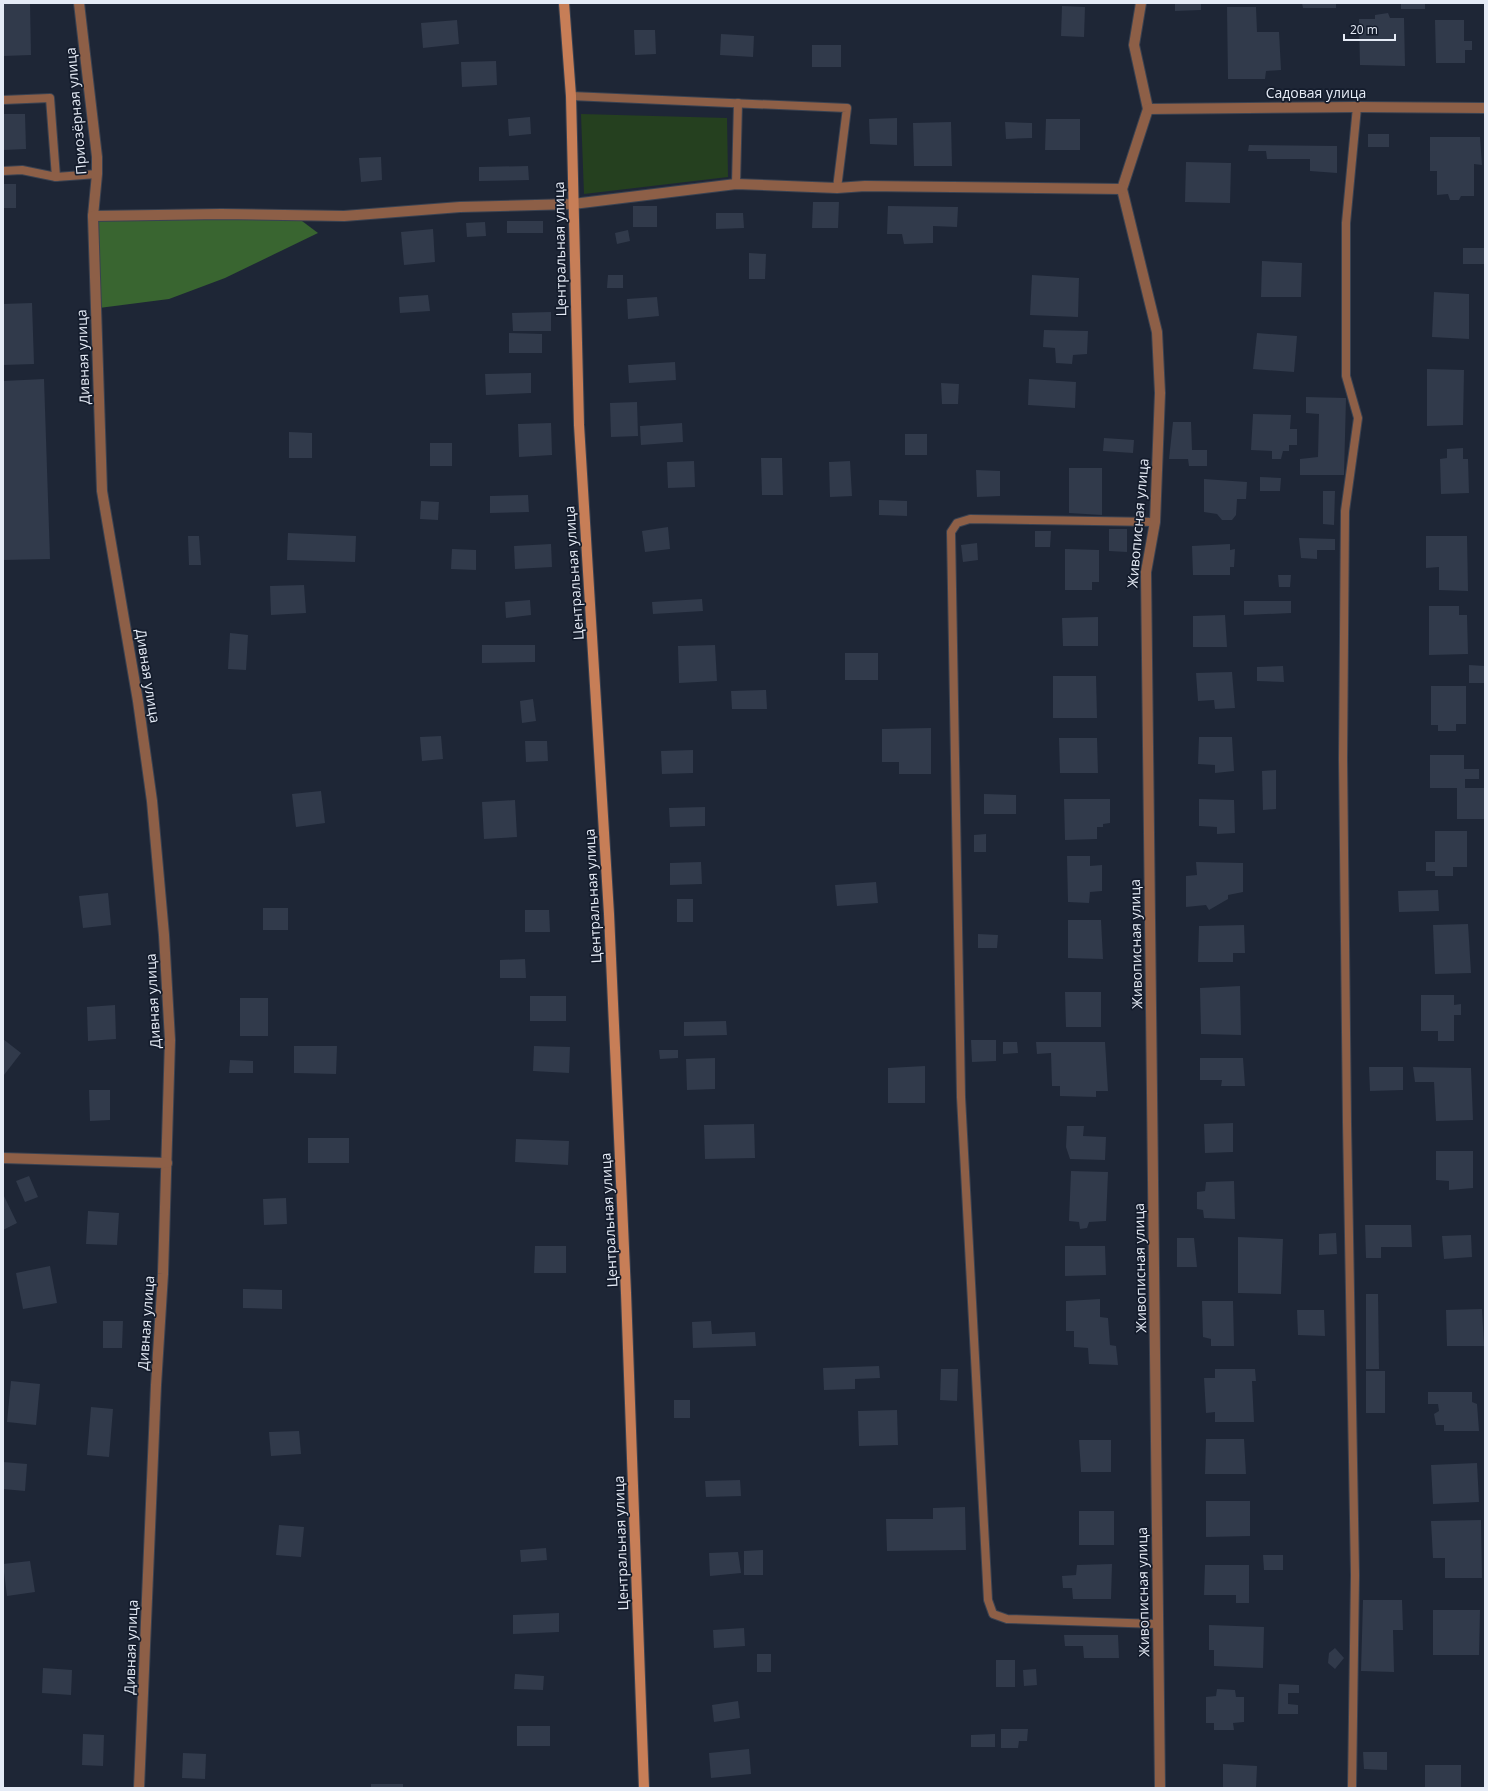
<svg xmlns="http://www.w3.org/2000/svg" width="1488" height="1791" viewBox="0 0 1488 1791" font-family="'Open Sans',sans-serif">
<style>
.green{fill:#25401f}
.forest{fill:#396530}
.building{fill:#313a4b}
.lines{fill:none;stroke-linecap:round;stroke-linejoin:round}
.lane-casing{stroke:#3a4251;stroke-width:10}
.street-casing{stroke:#3a4251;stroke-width:12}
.secondary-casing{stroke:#3a4251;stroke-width:12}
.lane{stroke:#8d5f47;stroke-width:8}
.street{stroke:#8d5f47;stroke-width:10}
.secondary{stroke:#c77e57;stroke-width:10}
.labels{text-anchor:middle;stroke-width:3.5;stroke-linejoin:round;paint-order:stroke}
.street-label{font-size:14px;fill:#e5ebf6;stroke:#141c2c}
</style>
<rect width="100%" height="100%" fill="#1e2636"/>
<!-- green -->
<polygon class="green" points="581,114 727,118 728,177 584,194"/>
<!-- forest -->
<polygon class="forest" points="298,218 318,233 225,278 169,299 99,308 98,221"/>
<!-- building -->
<g class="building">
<polygon points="3,3 30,3 31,55 3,56"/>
<polygon points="1175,3 1201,3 1201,10 1175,11"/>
<polygon points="1302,3 1336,3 1336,8 1303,8"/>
<rect x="1401" y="3" width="24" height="6"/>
<polygon points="1062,6 1085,7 1084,37 1061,36"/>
<polygon points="1227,7 1256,7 1257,32 1279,32 1281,70 1266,71 1265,79 1228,79"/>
<polygon points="1388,13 1390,18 1404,18 1405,66 1360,65 1359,19 1375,19 1375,15"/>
<polygon points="457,20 459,44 423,48 421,23"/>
<polygon points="1435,20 1464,20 1464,41 1472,41 1472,50 1465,50 1465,63 1436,63"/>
<polygon points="634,30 655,30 656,54 635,55"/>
<polygon points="721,34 754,36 753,57 720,55"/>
<rect x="812" y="45" width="29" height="22"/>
<polygon points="496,61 497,85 462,87 461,62"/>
<polygon points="3,114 25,114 26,149 3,150"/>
<polygon points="530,117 531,134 509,136 508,119"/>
<polygon points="897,118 897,145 870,144 869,119"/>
<polygon points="1046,119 1080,119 1080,150 1045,150"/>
<polygon points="951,122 952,166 914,166 913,123"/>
<polygon points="1005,122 1032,123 1032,138 1006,139"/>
<rect x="1368" y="134" width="21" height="13"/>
<polygon points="1430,137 1480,137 1482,165 1474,164 1474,196 1461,196 1459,200 1450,200 1448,194 1437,195 1437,171 1430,171"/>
<polygon points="1249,145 1337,146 1337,173 1310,171 1310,159 1267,159 1266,151 1248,151"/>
<polygon points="381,157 382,180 361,182 359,158"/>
<polygon points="1186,162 1231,163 1230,203 1185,202"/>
<polygon points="528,166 529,180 479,181 479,167"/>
<rect x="3" y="184" width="13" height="24"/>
<polygon points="813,202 839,202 838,228 812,228"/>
<rect x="633" y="206" width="24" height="21"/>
<polygon points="888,206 958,207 957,227 933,226 933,243 904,244 902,234 887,234"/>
<polygon points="716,213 743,213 744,228 716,229"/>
<rect x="507" y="221" width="36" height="12"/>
<polygon points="485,222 486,236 467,237 466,223"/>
<polygon points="433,229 435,262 404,265 401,232"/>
<polygon points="628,230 630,241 617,244 615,233"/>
<rect x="1463" y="248" width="22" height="16"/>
<polygon points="749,253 766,254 765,279 749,279"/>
<polygon points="1262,261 1302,263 1301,297 1261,297"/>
<polygon points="608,275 623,275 623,288 607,288"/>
<polygon points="1032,275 1079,278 1078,317 1030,315"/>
<polygon points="1434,292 1469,294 1469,339 1432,337"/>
<polygon points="428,295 430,311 400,313 399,297"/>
<polygon points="657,297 659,316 628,319 627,299"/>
<polygon points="32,303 34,364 3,365 3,304"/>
<polygon points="551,312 551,331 513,331 512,313"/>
<polygon points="1044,330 1088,331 1087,354 1073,355 1072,364 1056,363 1055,348 1043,347"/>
<polygon points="509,333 542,334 542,353 509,353"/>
<polygon points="1257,333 1297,336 1294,372 1253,369"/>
<polygon points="675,362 676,380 629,383 628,365"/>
<polygon points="1427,369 1464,370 1463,425 1427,426"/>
<polygon points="531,373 531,393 486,395 485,374"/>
<polygon points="44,379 50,559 3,560 3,381"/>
<polygon points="1029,379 1076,382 1075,408 1028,405"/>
<polygon points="941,383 959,384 958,404 942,404"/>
<polygon points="1306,397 1346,398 1344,475 1300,475 1300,459 1318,457 1319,414 1306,413"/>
<polygon points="637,402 638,436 611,437 610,403"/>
<polygon points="1253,414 1291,415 1290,429 1297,429 1297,445 1289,445 1289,451 1283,451 1281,459 1272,459 1272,451 1251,450"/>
<polygon points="1173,422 1191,422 1192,450 1207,450 1207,466 1189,466 1188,459 1169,459"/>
<polygon points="551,423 552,455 519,457 518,424"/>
<polygon points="682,423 683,442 641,445 640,426"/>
<polygon points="289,432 312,433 312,458 289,458"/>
<rect x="905" y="434" width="22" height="21"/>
<polygon points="1104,438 1134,440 1133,453 1103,451"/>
<rect x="430" y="443" width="22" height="23"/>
<polygon points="1463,448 1463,459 1468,459 1469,493 1441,494 1440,459 1447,458 1447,449"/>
<polygon points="761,458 782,458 783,495 762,495"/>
<polygon points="694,461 695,487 668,488 667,462"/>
<polygon points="850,461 852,496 830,497 829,462"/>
<polygon points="1069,468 1102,468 1102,515 1069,513"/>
<polygon points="976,470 1000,471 1000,496 977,497"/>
<polygon points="1260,477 1281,478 1280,491 1260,491"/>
<polygon points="1204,479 1247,482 1246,499 1237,499 1236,515 1232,520 1222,520 1217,514 1204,512"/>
<polygon points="1323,491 1335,491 1334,525 1323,524"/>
<polygon points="528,495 529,512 490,513 490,496"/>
<polygon points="879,500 907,501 907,516 879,515"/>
<polygon points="421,501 439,502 438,520 420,519"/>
<polygon points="668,527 670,549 645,552 642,531"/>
<polygon points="1109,529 1127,529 1127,552 1109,551"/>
<polygon points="1035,531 1051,531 1050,547 1035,547"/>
<polygon points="288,533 356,536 355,562 287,560"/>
<polygon points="188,536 199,536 201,565 189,565"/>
<polygon points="1426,536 1467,536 1468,591 1439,590 1439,567 1426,568"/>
<polygon points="1299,538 1335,539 1335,550 1317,550 1317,559 1301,558"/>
<polygon points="977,543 978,560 963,562 961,545"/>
<polygon points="551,544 552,567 515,569 514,546"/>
<polygon points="1230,544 1230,550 1235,549 1234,567 1230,567 1230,575 1193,575 1192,546"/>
<polygon points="452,549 476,550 476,570 451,569"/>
<polygon points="1065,549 1099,550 1099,582 1092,582 1092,590 1065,590"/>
<polygon points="1278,575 1291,575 1290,587 1279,587"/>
<polygon points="304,585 306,613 271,615 270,586"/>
<polygon points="702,599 703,611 653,614 652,602"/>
<polygon points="530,600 531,615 506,618 505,602"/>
<polygon points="1244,601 1291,601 1291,613 1244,615"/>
<polygon points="1429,606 1459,606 1459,615 1467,615 1468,654 1429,655"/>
<polygon points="1225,615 1227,647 1193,647 1193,616"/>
<polygon points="1098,617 1098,646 1063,646 1062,618"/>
<polygon points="230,633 248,635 246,670 228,669"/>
<polygon points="482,645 535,645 535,662 482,663"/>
<polygon points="715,645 717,681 679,683 678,646"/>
<rect x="845" y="653" width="33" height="27"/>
<polygon points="1469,665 1485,666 1485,683 1469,683"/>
<polygon points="1283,666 1284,682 1257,681 1257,667"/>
<polygon points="1232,672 1235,708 1215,709 1214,700 1198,701 1196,673"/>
<polygon points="1053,676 1096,676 1097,718 1053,718"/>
<polygon points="1431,686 1466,686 1466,724 1456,724 1456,731 1438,731 1438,725 1431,725"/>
<polygon points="766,690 767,709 732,709 731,691"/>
<polygon points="533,699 536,721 522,723 520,701"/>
<polygon points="931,728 931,774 899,774 899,762 882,762 882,729"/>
<polygon points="441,736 443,759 422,761 420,737"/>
<polygon points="1199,737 1232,737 1234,771 1215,773 1215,765 1198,764"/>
<polygon points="1059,738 1097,738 1098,773 1060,773"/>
<polygon points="525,741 547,741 548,761 526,762"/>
<polygon points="693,750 693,773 662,774 661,751"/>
<polygon points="1430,755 1464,755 1464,769 1479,769 1479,779 1465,779 1465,788 1485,788 1485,819 1457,819 1457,788 1430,788"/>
<polygon points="1276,770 1276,809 1263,810 1262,771"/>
<polygon points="321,791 325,823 296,827 292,794"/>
<polygon points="984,794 1016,795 1016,814 984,814"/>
<polygon points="1064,799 1110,799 1110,823 1103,824 1103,827 1097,827 1097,839 1065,840"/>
<polygon points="1199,799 1234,800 1235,833 1217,834 1217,827 1199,826"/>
<polygon points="515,800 517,837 484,839 482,802"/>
<polygon points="705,807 705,826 670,827 669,808"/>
<polygon points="1435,831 1467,831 1467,867 1453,867 1453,876 1435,876 1435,871 1426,871 1426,862 1435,862"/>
<polygon points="986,834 986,852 974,852 974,835"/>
<polygon points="1067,856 1090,856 1090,866 1102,865 1102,891 1090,892 1089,903 1068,902"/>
<polygon points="701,862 702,884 670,885 670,863"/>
<polygon points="1196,862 1243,863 1243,892 1228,895 1228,899 1209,910 1206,905 1186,907 1186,876 1197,875"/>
<polygon points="876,882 878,903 837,906 835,885"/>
<polygon points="1438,890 1439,911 1399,912 1398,891"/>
<polygon points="108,893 111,925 83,928 79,896"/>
<rect x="677" y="899" width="16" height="23"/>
<rect x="263" y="908" width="25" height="22"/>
<polygon points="525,910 549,910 550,932 525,932"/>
<polygon points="1068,920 1101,920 1103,959 1068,958"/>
<polygon points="1468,924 1471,973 1435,974 1433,925"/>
<polygon points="1244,925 1245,953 1233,953 1233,962 1198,962 1199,926"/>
<polygon points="978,934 998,935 997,948 978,948"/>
<polygon points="525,959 526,978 500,978 500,960"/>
<polygon points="1240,986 1241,1035 1201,1034 1200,988"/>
<polygon points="1065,992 1101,992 1101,1027 1066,1027"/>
<polygon points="1421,995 1454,995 1454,1005 1461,1004 1461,1015 1454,1015 1454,1041 1438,1041 1438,1031 1421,1031"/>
<rect x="530" y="996" width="36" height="25"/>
<rect x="240" y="998" width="28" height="38"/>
<polygon points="115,1005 116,1039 88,1041 87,1007"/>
<polygon points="726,1021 727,1035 684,1036 684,1022"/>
<polygon points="3,1039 21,1053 4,1075 3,1074"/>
<polygon points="971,1040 996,1040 996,1061 972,1062"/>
<polygon points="1003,1042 1017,1042 1018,1053 1003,1054"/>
<polygon points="1036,1042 1105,1042 1108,1091 1096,1091 1096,1097 1060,1096 1060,1086 1052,1086 1051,1053 1037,1054"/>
<polygon points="294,1046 337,1046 336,1074 294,1073"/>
<polygon points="534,1046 570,1047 569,1073 533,1071"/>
<polygon points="659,1050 678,1050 678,1058 660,1059"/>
<polygon points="715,1058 715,1089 687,1090 686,1059"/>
<polygon points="1200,1058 1243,1058 1245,1086 1221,1086 1222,1080 1200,1080"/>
<polygon points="230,1060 253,1061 253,1073 229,1073"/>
<polygon points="925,1066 925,1103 888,1103 888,1068"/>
<polygon points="1369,1067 1403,1067 1403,1090 1370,1091"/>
<polygon points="1413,1067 1471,1068 1473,1120 1436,1121 1434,1082 1415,1082"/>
<polygon points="89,1090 110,1090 110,1120 90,1121"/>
<polygon points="1233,1123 1233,1152 1205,1153 1204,1124"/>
<polygon points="754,1124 755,1158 705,1159 704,1125"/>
<polygon points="1067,1126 1084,1126 1083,1136 1106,1137 1105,1160 1070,1159 1066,1147"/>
<rect x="308" y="1138" width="41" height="25"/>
<polygon points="516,1139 569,1141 568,1165 515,1162"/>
<polygon points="1436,1151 1473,1151 1473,1188 1449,1190 1449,1181 1436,1180"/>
<polygon points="1071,1171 1108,1172 1106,1221 1089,1222 1087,1228 1080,1229 1079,1222 1069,1221"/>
<polygon points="29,1176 38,1197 25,1202 16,1181"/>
<polygon points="1234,1181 1235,1219 1204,1218 1203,1210 1197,1209 1197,1192 1205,1191 1206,1182"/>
<polygon points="3,1194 17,1223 3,1230"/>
<polygon points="286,1198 287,1224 264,1225 263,1199"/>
<polygon points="88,1211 119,1213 117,1245 86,1244"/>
<polygon points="1365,1225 1411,1225 1412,1247 1381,1247 1381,1258 1366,1258"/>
<polygon points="1336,1233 1337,1254 1319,1255 1319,1234"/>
<polygon points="1471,1235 1472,1257 1444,1259 1442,1236"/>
<polygon points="1238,1237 1283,1239 1281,1294 1238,1293"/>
<polygon points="1177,1238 1194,1238 1197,1267 1177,1267"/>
<polygon points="535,1246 566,1246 566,1273 534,1273"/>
<polygon points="1065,1246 1105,1246 1106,1275 1065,1276"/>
<polygon points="50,1266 57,1303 23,1309 16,1273"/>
<polygon points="243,1289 282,1290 282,1309 243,1308"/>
<polygon points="1366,1294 1378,1294 1379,1369 1366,1369"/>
<polygon points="1100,1299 1100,1317 1108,1318 1110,1345 1116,1346 1118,1365 1089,1364 1088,1348 1074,1347 1074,1331 1066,1331 1066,1301"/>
<polygon points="1202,1301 1233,1301 1234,1346 1211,1346 1211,1339 1203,1337"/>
<polygon points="1482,1309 1484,1346 1447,1346 1446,1310"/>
<polygon points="1297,1310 1324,1310 1325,1336 1298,1335"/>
<polygon points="103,1321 123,1321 122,1348 103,1348"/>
<polygon points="711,1321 712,1334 755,1332 756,1346 693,1348 692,1322"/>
<polygon points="879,1366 880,1378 855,1379 855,1389 824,1390 823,1368"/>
<polygon points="941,1369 958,1369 957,1401 940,1400"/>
<polygon points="1215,1369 1255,1369 1256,1381 1252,1381 1254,1422 1215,1422 1215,1412 1206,1413 1204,1378 1215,1378"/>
<rect x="1366" y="1371" width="19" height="42"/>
<polygon points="11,1381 40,1384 36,1425 7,1422"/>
<polygon points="1428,1392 1472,1392 1472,1402 1477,1404 1479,1431 1444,1431 1444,1425 1436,1425 1434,1414 1439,1411 1438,1404 1428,1404"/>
<rect x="674" y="1400" width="16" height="18"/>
<polygon points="91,1407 113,1409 109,1457 87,1455"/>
<polygon points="897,1410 898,1445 859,1446 858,1411"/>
<polygon points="299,1431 301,1454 271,1456 269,1432"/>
<polygon points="1206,1439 1244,1439 1246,1474 1205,1474"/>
<polygon points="1079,1440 1111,1440 1111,1472 1081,1472"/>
<polygon points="3,1462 27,1464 25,1491 3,1489"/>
<polygon points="1477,1463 1479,1502 1433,1504 1431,1465"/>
<polygon points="740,1480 741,1496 706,1497 705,1481"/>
<polygon points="1206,1501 1250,1501 1250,1536 1206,1537"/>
<polygon points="965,1507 966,1550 887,1551 886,1519 933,1519 933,1508"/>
<rect x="1079" y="1511" width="35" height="34"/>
<polygon points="1481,1520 1482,1578 1445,1578 1445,1558 1433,1558 1431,1521"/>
<polygon points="279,1525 304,1527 301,1557 276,1555"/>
<polygon points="546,1548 547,1560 521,1562 520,1550"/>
<polygon points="763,1550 763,1575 744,1575 744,1551"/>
<polygon points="738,1552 741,1573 710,1576 709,1553"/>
<polygon points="1263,1555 1283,1555 1283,1570 1264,1570"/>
<polygon points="30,1561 35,1592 7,1596 3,1564"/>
<polygon points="1112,1564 1111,1599 1073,1599 1072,1588 1063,1588 1062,1576 1076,1575 1077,1565"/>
<polygon points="1205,1565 1249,1565 1249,1603 1236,1603 1236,1595 1204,1595"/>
<polygon points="1363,1600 1402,1600 1403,1630 1393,1630 1394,1672 1361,1671"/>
<polygon points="1433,1610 1480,1610 1479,1655 1433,1655"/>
<polygon points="559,1613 559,1632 513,1634 513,1615"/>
<polygon points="1209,1625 1264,1627 1263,1668 1214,1666 1214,1650 1209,1650"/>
<polygon points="744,1628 745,1646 714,1648 713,1630"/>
<polygon points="1064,1635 1118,1635 1119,1658 1084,1658 1083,1646 1065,1646"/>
<polygon points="1335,1648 1344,1658 1335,1669 1328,1663 1329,1653"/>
<rect x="757" y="1654" width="14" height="18"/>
<rect x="996" y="1660" width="19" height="27"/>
<polygon points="43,1668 72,1670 71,1695 42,1693"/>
<polygon points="1036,1669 1037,1685 1024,1686 1023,1670"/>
<polygon points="515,1674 544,1676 543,1690 514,1689"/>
<polygon points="1279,1684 1299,1685 1299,1693 1288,1693 1288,1704 1298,1705 1298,1714 1278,1714"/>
<polygon points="1217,1689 1235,1690 1236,1697 1244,1697 1244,1722 1233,1723 1234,1730 1214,1730 1214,1723 1206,1723 1206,1697 1216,1696"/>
<polygon points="738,1701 740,1718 714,1722 712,1705"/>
<rect x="517" y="1726" width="33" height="20"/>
<polygon points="1001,1729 1028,1729 1027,1741 1019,1741 1018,1748 1001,1748"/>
<polygon points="83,1734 104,1735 103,1766 82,1765"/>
<polygon points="995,1734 995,1747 971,1747 971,1735"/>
<polygon points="749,1749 751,1774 711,1778 709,1753"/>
<polygon points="1363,1752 1387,1752 1387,1770 1364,1769"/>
<polygon points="183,1753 206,1754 205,1779 182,1778"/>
<polygon points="1223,1764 1257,1766 1256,1788 1223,1788"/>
<rect x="1425" y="1765" width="36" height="23"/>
<rect x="371" y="1784" width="32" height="4"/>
</g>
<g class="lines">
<defs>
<g id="lane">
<polyline points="571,96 847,108 837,188"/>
<polyline points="3,100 50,98 56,177"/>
<polyline points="3,171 22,170 56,177 97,174"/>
<polyline points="736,184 738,103"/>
<polyline points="1155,522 970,519 957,523 951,532 961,1097 988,1600 993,1614 1007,1619 1158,1624"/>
<polyline points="1352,1788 1355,1575 1347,1123 1343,759 1345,511 1358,418 1346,376 1346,223 1357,107"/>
</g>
<g id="street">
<polyline points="79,3 97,157 97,174 93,216 102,491 138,701 152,801 164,935 170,1040 163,1274 156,1385 139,1788"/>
<polyline points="1141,3 1134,45 1148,109"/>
<polyline points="1148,109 1122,189 1157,332 1160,393 1155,522 1146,572 1160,1788"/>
<polyline points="1148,109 1357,107 1485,108"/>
<polyline points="93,216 221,214 344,216 460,207 573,204 736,184 837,188 865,186 1122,189"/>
<polyline points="3,1158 167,1163"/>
</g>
<polyline id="secondary" points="564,3 571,96 579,425 609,914 626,1293 644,1788"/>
</defs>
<!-- lane casing -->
<use href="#lane" class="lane-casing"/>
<!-- street casing -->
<use href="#street" class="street-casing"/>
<!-- secondary casing -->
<use href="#secondary" class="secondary-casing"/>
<!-- lane -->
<use href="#lane" class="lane"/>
<!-- street -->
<use href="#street" class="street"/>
<!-- secondary -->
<use href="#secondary" class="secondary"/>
</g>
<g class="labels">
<!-- street labels -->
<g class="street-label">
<text x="1316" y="98">Садовая улица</text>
<text transform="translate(76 111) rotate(-95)" y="5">Приозёрная улица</text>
<text transform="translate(560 249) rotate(-91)" y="5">Центральная улица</text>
<text transform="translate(83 357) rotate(-92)" y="5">Дивная улица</text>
<text transform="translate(1138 523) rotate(-85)" y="5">Живописная улица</text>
<text transform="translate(574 573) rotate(-94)" y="5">Центральная улица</text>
<text transform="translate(148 676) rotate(81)" y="5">Дивная улица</text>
<text transform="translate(593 896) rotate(-93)" y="5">Центральная улица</text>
<text transform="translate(1136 944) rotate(-91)" y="5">Живописная улица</text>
<text transform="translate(153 1001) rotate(-93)" y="5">Дивная улица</text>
<text transform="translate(609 1220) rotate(-93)" y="5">Центральная улица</text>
<text transform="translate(1140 1268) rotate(-91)" y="5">Живописная улица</text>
<text transform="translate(146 1323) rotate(-86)" y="5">Дивная улица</text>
<text transform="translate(621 1543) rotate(-92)" y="5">Центральная улица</text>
<text transform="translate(1143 1592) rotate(-91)" y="5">Живописная улица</text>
<text transform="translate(131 1647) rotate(-88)" y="5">Дивная улица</text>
</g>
</g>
<!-- border -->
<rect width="1488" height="1791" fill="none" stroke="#e5ebf6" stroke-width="8"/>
<!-- scale -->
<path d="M1344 34v6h51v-6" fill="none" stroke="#e5ebf6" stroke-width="2"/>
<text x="1350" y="34" font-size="12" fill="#e5ebf6" stroke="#141c2c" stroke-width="3" paint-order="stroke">20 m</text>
</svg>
